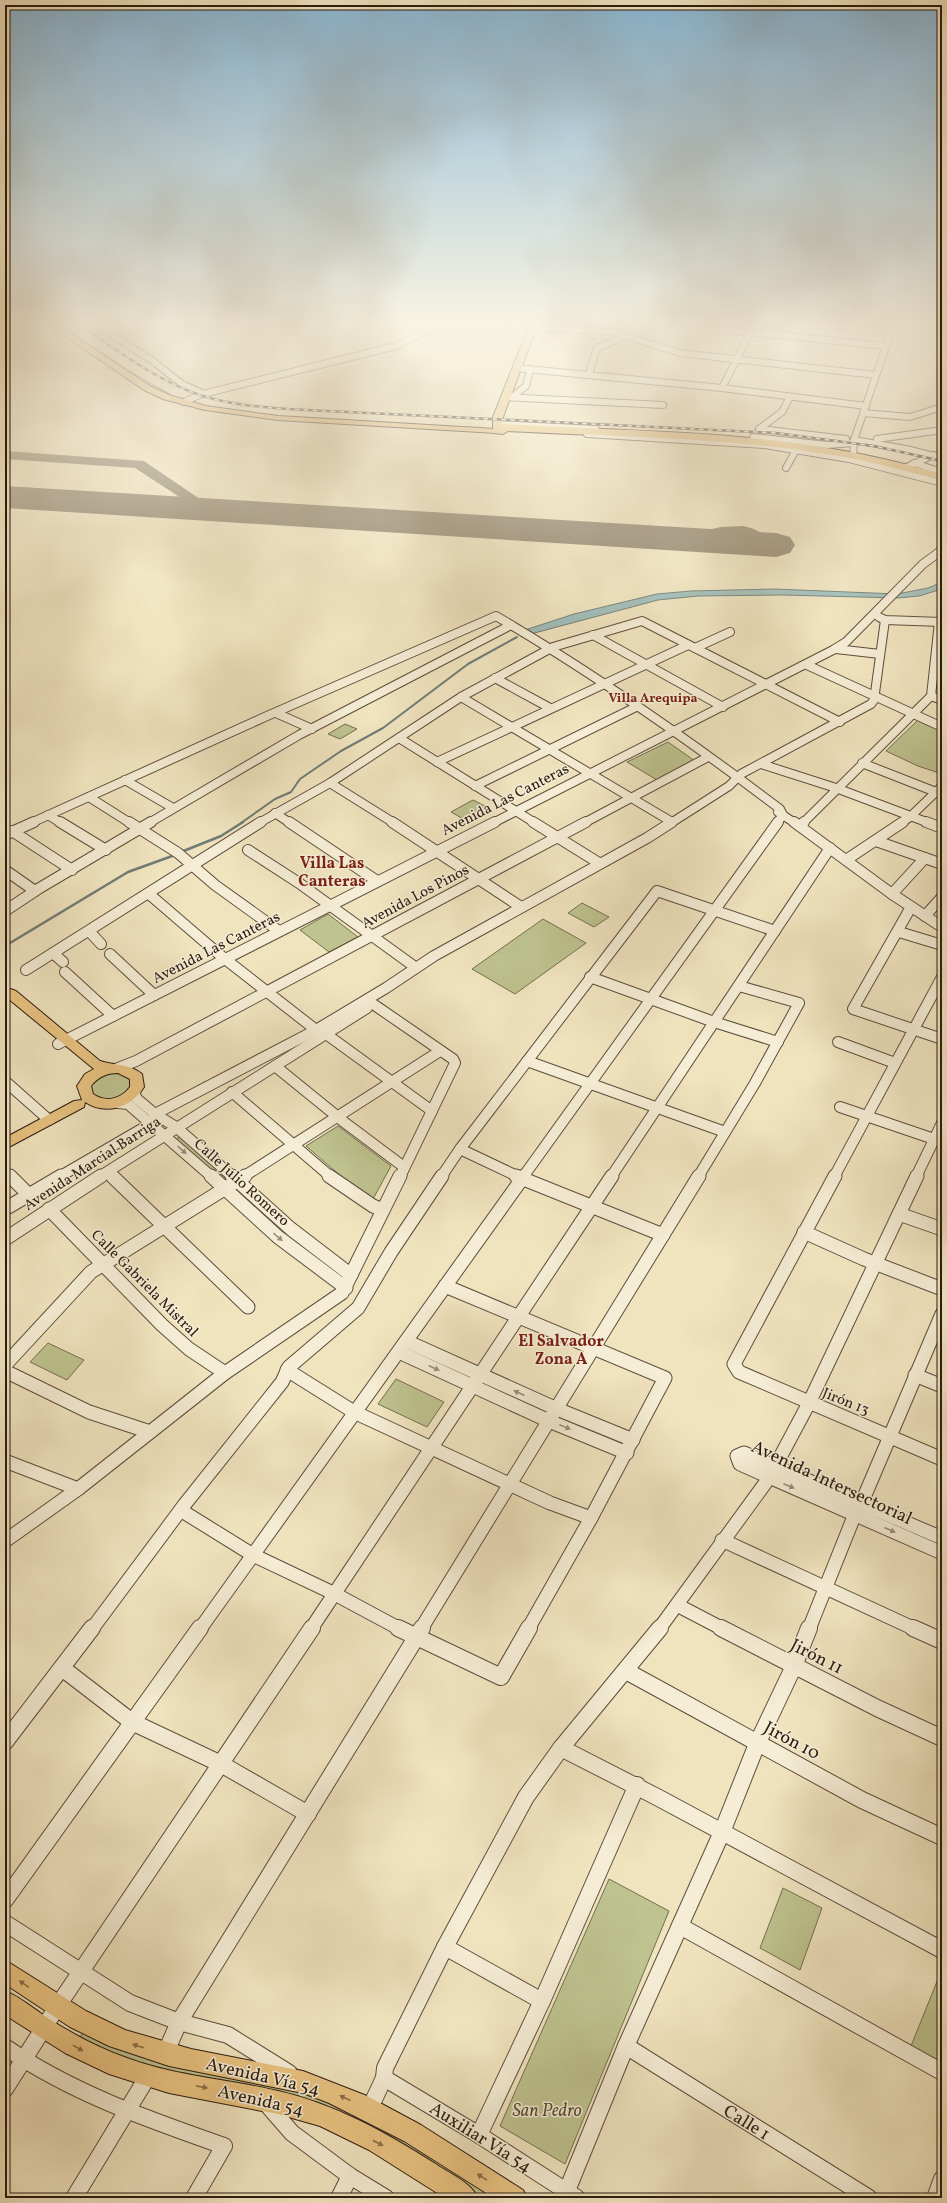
<svg xmlns="http://www.w3.org/2000/svg" width="947" height="2203" viewBox="0 0 947 2203" font-family="Vollkorn,serif">
<style>
.green{fill:#bec38f;stroke:#746f50}
.water{fill:#9dbdba;stroke:#6f7c76}
.lines{fill:none;stroke-linecap:round;stroke-linejoin:round}
.stream-far1{stroke:#6f7c76;stroke-width:2}
.stream{stroke:#6f7c76;stroke-width:2.5}
.taxiway{fill:#8d8068;fill-rule:evenodd}
.runway{fill:#8d8068;fill-rule:evenodd}
.minor-far4-casing{stroke:#5c4d3c;stroke-width:8}
.minor-far3-casing{stroke:#5c4d3c;stroke-width:10}
.minor-far2-casing{stroke:#5c4d3c;stroke-width:12}
.minor-far1-casing{stroke:#5c4d3c;stroke-width:15}
.minor-casing{stroke:#5c4d3c;stroke-width:18}
.major-casing{stroke:#2a1b10;stroke-width:2}
.highway-casing{stroke:#2a1b10;stroke-width:2}
.minor-far4{stroke:#f5edd5;stroke-width:6}
.minor-far3{stroke:#f5edd5;stroke-width:8}
.minor-far2{stroke:#f5edd5;stroke-width:10}
.minor-far1{stroke:#f5edd5;stroke-width:13}
.minor{stroke:#f5edd5;stroke-width:16}
.major{fill:#e8c280;fill-rule:evenodd}
.highway{fill:#e8c280;fill-rule:evenodd}
.rail-casing{stroke:#2a1b10;stroke-width:2.5}
.rail{stroke:#f5edd5;stroke-width:1.5;stroke-dasharray:4.5;stroke-linecap:butt}
.oneway{fill:#9a8e7c}
.oneway2{fill:#896e48}
.labels{text-anchor:middle;stroke-width:3;stroke-linejoin:round;paint-order:stroke}
.far-neighbourhood-label{font-size:13px;font-weight:bold;fill:#7a1f14;stroke:#f5edd5}
.street-label{font-size:15px;fill:#2a1b10;stroke:#f5edd5}
.neighbourhood-label{font-size:16px;font-weight:bold;fill:#7a1f14;stroke:#f5edd5}
.near-street-label{font-size:18px;fill:#2a1b10;stroke:#f5edd5}
.near-park-label{font-size:18px;font-style:italic;fill:#564d36;stroke:#f5edd5}
</style>
<rect width="100%" height="100%" fill="#f0e4bf"/>
<filter id="stains"><feTurbulence type="fractalNoise" baseFrequency=".005" numOctaves="4"/><feColorMatrix values="0 0 0 0 .2 0 0 0 0 .09 0 0 0 0 .02 0 0 0 .5 -.17"/></filter>
<radialGradient id="worn" r=".72"><stop offset=".6" stop-color="#630" stop-opacity="0"/><stop offset="1" stop-color="#630" stop-opacity=".3"/></radialGradient>
<!-- green -->
<g class="green">
<polygon points="57,326 62,326 131,372 170,394 166,395 152,389"/>
<polygon points="919,719 942,730 942,774 918,766 886,751"/>
<polygon points="345,724 357,729 340,739 328,734"/>
<polygon points="668,742 695,761 657,780 627,762"/>
<polygon points="473,800 487,807 465,820 451,812"/>
<polygon points="582,903 609,917 594,927 568,913"/>
<polygon points="328,914 358,937 329,952 300,930"/>
<polygon points="543,919 586,943 515,994 472,969"/>
<polygon points="120,1073 129,1077 132,1084 125,1095 109,1101 92,1095 90,1085 104,1074"/>
<polygon points="338,1126 391,1166 373,1199 343,1178 306,1146"/>
<polygon points="181,1136 226,1177 221,1180 176,1139"/>
<polygon points="48,1343 84,1360 67,1380 30,1362"/>
<polygon points="396,1379 444,1402 427,1427 378,1404"/>
<polygon points="609,1879 669,1911 565,2164 500,2126"/>
<polygon points="783,1888 822,1908 800,1970 760,1948"/>
<polygon points="942,1969 942,2062 911,2046"/>
<polygon points="83,2032 105,2044 159,2061 298,2089 359,2114 500,2198 480,2198 388,2141 154,2069 79,2039"/>
</g>
<!-- water -->
<polygon class="water" points="942,582 942,589 919,596 898,598 783,595 698,596 658,600 527,635 522,631 574,614 657,594 691,591 774,589 897,594 928,588"/>
<g class="lines">
<!-- stream-far1 -->
<polyline class="stream-far1" points="241,823 275,799 291,792 300,779 341,751 383,728 468,664 517,637"/>
<!-- stream -->
<g class="stream">
<polyline points="181,852 221,836 243,822"/>
<polyline points="5,946 128,872 175,855"/>
</g>
<!-- taxiway -->
<g class="taxiway">
<polygon points="5,451 144,461 216,510 214,513 204,513 135,468 5,459"/>
<path d="M 743,526 C 752,528 760,530 766,538 L 761,547 L 739,553 L 702,545 L 700,541 L 681,545 L 676,543 L 673,540 L 676,537 L 721,527 ZM 732,535 L 742,535 L 750,539 L 739,543 L 711,538 Z"/>
</g>
<!-- runway -->
<polygon class="runway" points="5,486 776,533 790,537 795,545 790,553 776,557 5,508"/>
<defs>
<g id="minor-far4">
<polyline points="97,326 150,359 182,384 204,394"/>
<polyline points="689,326 886,346"/>
<polyline points="932,326 942,328"/>
<polyline points="533,327 613,332 680,353 876,375"/>
<polyline points="516,368 722,388 866,406"/>
<polyline points="589,374 597,348 625,336"/>
<polyline points="722,388 753,327"/>
<polyline points="505,397 663,405"/>
<polyline points="512,397 526,386 530,369"/>
<polyline points="790,397 782,412 759,429 846,439"/>
<polyline points="184,402 199,395 396,346 436,326"/>
<polyline points="863,413 910,417 942,407"/>
<polyline points="497,424 596,429"/>
<polyline points="587,434 765,445 849,459 942,483"/>
<polyline points="753,437 827,445 853,443"/>
<polyline points="877,439 942,430"/>
<polyline points="854,440 906,449 942,458"/>
<polyline points="853,460 854,440 893,326"/>
<polyline points="914,463 942,472"/>
<polyline points="907,467 933,455"/>
<polyline points="786,468 796,450"/>
</g>
<g id="minor-far3">
<polyline points="879,617 885,620 942,622"/>
<polyline points="593,635 723,707"/>
<polyline points="695,648 730,632"/>
<polyline points="836,649 880,654"/>
<polyline points="807,665 942,727"/>
<polyline points="495,678 550,708"/>
<polyline points="931,696 942,700"/>
<polyline points="461,697 672,822"/>
<polyline points="276,713 312,729"/>
<polyline points="399,738 535,823"/>
<polyline points="437,762 688,645"/>
<polyline points="862,763 941,794"/>
<polyline points="761,764 836,788 929,823"/>
<polyline points="125,780 173,808"/>
<polyline points="330,783 394,823"/>
<polyline points="475,786 636,707"/>
<polyline points="89,797 130,823"/>
<polyline points="778,812 795,823"/>
<polyline points="275,813 290,823"/>
<polyline points="48,815 61,823"/>
<path d="M 31,823 L 267,716 L 496,616 C 595,674 689,740 780,809 L 783,815"/>
<polyline points="149,823 299,735 511,625"/>
<polyline points="259,823 330,783 461,697 553,647 642,621 840,722"/>
<polyline points="493,823 833,650 846,642 923,564 942,550"/>
<polyline points="584,823 708,757"/>
<polyline points="671,823 729,786 741,774 871,704 874,700 885,620"/>
<polyline points="777,823 783,815"/>
<polyline points="803,823 931,696 939,622"/>
<polyline points="901,823 910,817 942,786"/>
</g>
<g id="minor-far2">
<polyline points="60,822 106,850"/>
<polyline points="129,822 178,853 215,885 279,931"/>
<polyline points="289,822 377,881"/>
<polyline points="392,822 521,907"/>
<polyline points="533,822 599,863"/>
<polyline points="794,822 892,894 942,927"/>
<polyline points="926,822 942,828"/>
<polyline points="800,826 804,822"/>
<polyline points="12,831 72,870"/>
<polyline points="5,835 34,822"/>
<polyline points="876,841 942,864"/>
<polyline points="248,850 299,883 415,967"/>
<polyline points="846,860 903,822"/>
<polyline points="5,870 35,891"/>
<polyline points="149,894 220,955 316,1030 326,1034 432,1111"/>
<polyline points="892,894 925,858"/>
<polyline points="911,907 853,1009 942,1039"/>
<polyline points="5,911 38,889 151,822"/>
<polyline points="925,916 942,897"/>
<polyline points="89,931 101,944"/>
<polyline points="899,932 942,945"/>
<polyline points="53,953 63,962"/>
<polyline points="110,954 154,995"/>
<polyline points="26,970 261,822"/>
<polyline points="65,972 113,1016"/>
<polyline points="590,977 714,1022 778,1042"/>
<polyline points="373,1004 453,1059 455,1063 400,1177"/>
<polyline points="838,1042 895,1063"/>
<polyline points="58,1044 495,822"/>
<polyline points="527,1061 725,1132"/>
<polyline points="275,1066 344,1122 404,1167"/>
<polyline points="118,1068 136,1061 586,822"/>
<polyline points="5,1081 49,1120"/>
<polyline points="135,1092 136,1098 155,1114 176,1127 233,1177"/>
<polyline points="232,1092 331,1177"/>
<polyline points="118,1103 128,1104 212,1177"/>
<polyline points="840,1107 934,1139 941,1138"/>
<polyline points="460,1149 519,1177"/>
<polyline points="5,1172 11,1177"/>
<polyline points="108,1172 114,1177"/>
<polyline points="59,1177 152,1123 155,1114 316,1030 386,988 434,956 647,838 672,822"/>
<polyline points="99,1177 367,1008"/>
<polyline points="243,1177 440,1051"/>
<polyline points="441,1177 460,1149 657,891 775,931"/>
<polyline points="523,1177 778,822"/>
<polyline points="611,1177 830,848"/>
<polyline points="698,1177 755,1083 799,1003 739,986"/>
<polyline points="834,1177 942,977"/>
<polyline points="916,1177 942,1123"/>
</g>
<g id="minor-far1">
<polyline points="10,1176 29,1195"/>
<polyline points="112,1176 248,1307"/>
<polyline points="211,1176 278,1237 346,1288"/>
<polyline points="232,1176 291,1229 351,1275"/>
<polyline points="329,1176 373,1206 383,1210"/>
<polyline points="516,1176 663,1235"/>
<polyline points="835,1176 734,1364 739,1372 942,1459"/>
<polyline points="5,1209 61,1176"/>
<polyline points="49,1209 162,1325 189,1349 225,1373"/>
<polyline points="899,1214 942,1229"/>
<polyline points="804,1232 864,1259 942,1289"/>
<polyline points="5,1239 101,1176"/>
<polyline points="445,1286 665,1378 591,1518 528,1629"/>
<polyline points="406,1341 557,1409 633,1440"/>
<polyline points="399,1352 549,1421 627,1453"/>
<polyline points="5,1365 91,1272 245,1176"/>
<polyline points="287,1370 354,1412 550,1503 591,1518"/>
<polyline points="5,1371 89,1412 150,1432"/>
<polyline points="915,1375 942,1386"/>
<polyline points="5,1461 78,1489"/>
<polyline points="182,1511 253,1555 333,1593 400,1629"/>
<polyline points="942,1538 744,1453 737,1456 740,1464 942,1553"/>
<polyline points="722,1540 915,1629"/>
<polyline points="5,1541 78,1489 225,1373 342,1293 400,1176"/>
<polyline points="677,1605 723,1629"/>
<polyline points="92,1629 185,1504 282,1382 289,1367 358,1308 391,1252 442,1176"/>
<polyline points="200,1629 524,1176"/>
<polyline points="311,1629 612,1176"/>
<polyline points="421,1629 699,1176"/>
<polyline points="659,1629 769,1478 809,1403 917,1176"/>
<polyline points="809,1629 855,1514 862,1502 942,1314"/>
</g>
<g id="minor">
<polyline points="398,1628 501,1677 529,1628"/>
<polyline points="721,1628 877,1708 942,1738"/>
<polyline points="913,1628 942,1641"/>
<polyline points="62,1668 132,1722 221,1764 308,1814"/>
<polyline points="626,1671 862,1800 942,1837"/>
<polyline points="5,1742 92,1628"/>
<polyline points="561,1748 657,1797 942,1950"/>
<polyline points="5,1900 200,1628"/>
<polyline points="5,1923 130,2003 179,2022 228,2035 289,2073"/>
<polyline points="680,1926 942,2072"/>
<polyline points="445,1947 542,2001"/>
<polyline points="626,2046 869,2198"/>
<path d="M 5,2047 C 72,2093 147,2119 224,2146 L 194,2198"/>
<polyline points="165,2054 179,2022 422,1628"/>
<polyline points="384,2078 479,2135 577,2198"/>
<polyline points="5,2089 57,2007 312,1628"/>
<polyline points="265,2102 292,2133 350,2176 386,2198"/>
<polyline points="370,2108 384,2078 385,2068 445,1947 526,1797 561,1748 660,1628"/>
<polyline points="479,2135 542,2001 637,1785"/>
<polyline points="74,2198 148,2076"/>
<polyline points="339,2198 350,2176"/>
<polyline points="564,2198 626,2046 722,1832 757,1744 794,1666 809,1628"/>
<polyline points="935,2198 942,2179"/>
</g>
<g id="major">
<polygon points="50,326 59,326 150,386 169,395 206,406 278,416 496,429 500,431 496,433 278,420 205,410 163,399 144,390"/>
<path d="M 5,987 L 16,991 L 100,1061 C 115,1066 128,1063 142,1074 L 144,1087 C 132,1107 106,1116 85,1102 L 84,1107 L 5,1149 L 5,1138 L 74,1101 L 82,1100 L 77,1086 L 85,1074 L 94,1069 L 5,996 ZM 118,1073 L 130,1079 L 130,1087 C 121,1099 106,1103 93,1094 L 91,1086 C 98,1077 106,1073 118,1073 Z"/>
<polygon points="5,1960 86,2011 125,2030 191,2049 303,2071 367,2096 421,2125 523,2190 527,2198 494,2198 404,2141 329,2103 303,2093 169,2066 109,2046 70,2027 5,1984"/>
<path d="M 5,1991 C 20,1997 33,2008 46,2017 C 71,2033 98,2048 127,2058 C 175,2076 228,2079 278,2091 C 335,2104 385,2132 434,2163 C 448,2173 471,2182 478,2198 L 445,2198 L 369,2150 L 320,2126 L 278,2114 L 169,2093 L 109,2074 L 65,2053 L 5,2015 Z"/>
</g>
<path id="highway" d="M 529,326 L 537,326 L 503,417 L 502,424 C 612,431 724,430 833,449 C 870,455 906,464 942,474 L 942,480 C 906,471 870,461 833,455 C 726,437 616,437 508,431 L 503,434 L 493,433 L 493,417 Z"/>
</defs>
<!-- minor-far4 casing -->
<use href="#minor-far4" class="minor-far4-casing"/>
<!-- minor-far3 casing -->
<use href="#minor-far3" class="minor-far3-casing"/>
<!-- minor-far2 casing -->
<use href="#minor-far2" class="minor-far2-casing"/>
<!-- minor-far1 casing -->
<use href="#minor-far1" class="minor-far1-casing"/>
<!-- minor casing -->
<use href="#minor" class="minor-casing"/>
<!-- major casing -->
<use href="#major" class="major-casing"/>
<!-- highway casing -->
<use href="#highway" class="highway-casing"/>
<!-- minor-far4 -->
<use href="#minor-far4" class="minor-far4"/>
<!-- minor-far3 -->
<use href="#minor-far3" class="minor-far3"/>
<!-- minor-far2 -->
<use href="#minor-far2" class="minor-far2"/>
<!-- minor-far1 -->
<use href="#minor-far1" class="minor-far1"/>
<!-- minor -->
<use href="#minor" class="minor"/>
<!-- major -->
<use href="#major" class="major"/>
<!-- highway -->
<use href="#highway" class="highway"/>
<defs>
<path id="rail" d="M 81,326 C 118,351 155,379 197,394 C 226,404 257,407 287,409 L 776,433 L 874,446 L 942,461"/>
</defs>
<!-- rail casing -->
<use href="#rail" class="rail-casing"/>
<!-- rail -->
<use href="#rail" class="rail"/>
</g>
<!-- one-way arrows -->
<defs><path id="oneway-solid" d="M-6-.8H1V-3.2L6.5 0L1 3.2V.8H-6Z"/></defs>
<g class="oneway">
<use href="#oneway-solid" transform="translate(182 1150) rotate(42)"/>
<use href="#oneway-solid" transform="translate(278 1237) rotate(40)"/>
<use href="#oneway-solid" transform="translate(434 1368) rotate(25)"/>
<use href="#oneway-solid" transform="translate(519 1393) rotate(-156)"/>
<use href="#oneway-solid" transform="translate(565 1427) rotate(22)"/>
<use href="#oneway-solid" transform="translate(789 1486) rotate(23)"/>
<use href="#oneway-solid" transform="translate(890 1530) rotate(24)"/>
</g>
<g class="oneway2">
<use href="#oneway-solid" transform="translate(24 1984) rotate(-145)"/>
<use href="#oneway-solid" transform="translate(138 2046) rotate(-162)"/>
<use href="#oneway-solid" transform="translate(78 2048) rotate(29)"/>
<use href="#oneway-solid" transform="translate(202 2087) rotate(11)"/>
<use href="#oneway-solid" transform="translate(345 2098) rotate(-156)"/>
<use href="#oneway-solid" transform="translate(378 2143) rotate(28)"/>
<use href="#oneway-solid" transform="translate(482 2177) rotate(-148)"/>
</g>
<!-- sky -->
<linearGradient id="sky" x2="0" y2="1"><stop stop-color="#8ab8d6"/><stop offset="0.51" stop-color="#f8f3e2"/><stop offset="1" stop-color="#f8f3e2" stop-opacity="0"/></linearGradient>
<rect width="947" height="634" fill="url(#sky)"/>
<g class="labels">
<!-- far-neighbourhood labels -->
<g class="far-neighbourhood-label">
<text x="653" y="702">Villa Arequipa</text>
</g>
<!-- street labels -->
<g class="street-label">
<text transform="translate(505 799) rotate(-27)" y="5">Avenida Las Canteras</text>
<text transform="translate(415 896) rotate(-28)" y="5">Avenida Los Pinos</text>
<text transform="translate(216 947) rotate(-27)" y="5">Avenida Las Canteras</text>
<text transform="translate(92 1163) rotate(-33)" y="5">Avenida Marcial Barriga</text>
<text transform="translate(242 1182) rotate(42)" y="5">Calle Julio Romero</text>
<text transform="translate(145 1283) rotate(45)" y="5">Calle Gabriela Mistral</text>
<text transform="translate(846 1401) rotate(22)" y="5">Jirón 13</text>
</g>
<!-- neighbourhood labels -->
<g class="neighbourhood-label">
<text x="332" y="868">Villa Las<tspan x="332" dy="18">Canteras</tspan></text>
<text x="561" y="1346">El Salvador<tspan x="561" dy="18">Zona A</tspan></text>
</g>
<!-- near-street labels -->
<g class="near-street-label">
<text transform="translate(832 1482) rotate(25)" y="6">Avenida Intersectorial</text>
<text transform="translate(817 1656) rotate(27)" y="6">Jirón 11</text>
<text transform="translate(792 1740) rotate(28)" y="6">Jirón 10</text>
<text transform="translate(263 2076) rotate(13)" y="6">Avenida Vía 54</text>
<text transform="translate(261 2100) rotate(13)" y="6">Avenida 54</text>
<text transform="translate(747 2122) rotate(32)" y="6">Calle 1</text>
<text transform="translate(481 2137) rotate(32)" y="6">Auxiliar Vía 54</text>
</g>
<!-- near-park labels -->
<g class="near-park-label">
<text x="547" y="2116">San Pedro</text>
</g>
</g>
<!-- margin -->
<rect width="947" height="2203" fill="none" stroke="#f0e4bf" stroke-width="20"/>
<rect x="6" y="6" width="935" height="2191" fill="none" stroke="#2a1b10" stroke-width="2"/>
<rect x="10" y="10" width="927" height="2183" fill="none" stroke="#2a1b10"/>
<rect width="100%" height="100%" filter="url(#stains)"/>
<rect width="100%" height="100%" fill="url(#worn)"/>
</svg>
